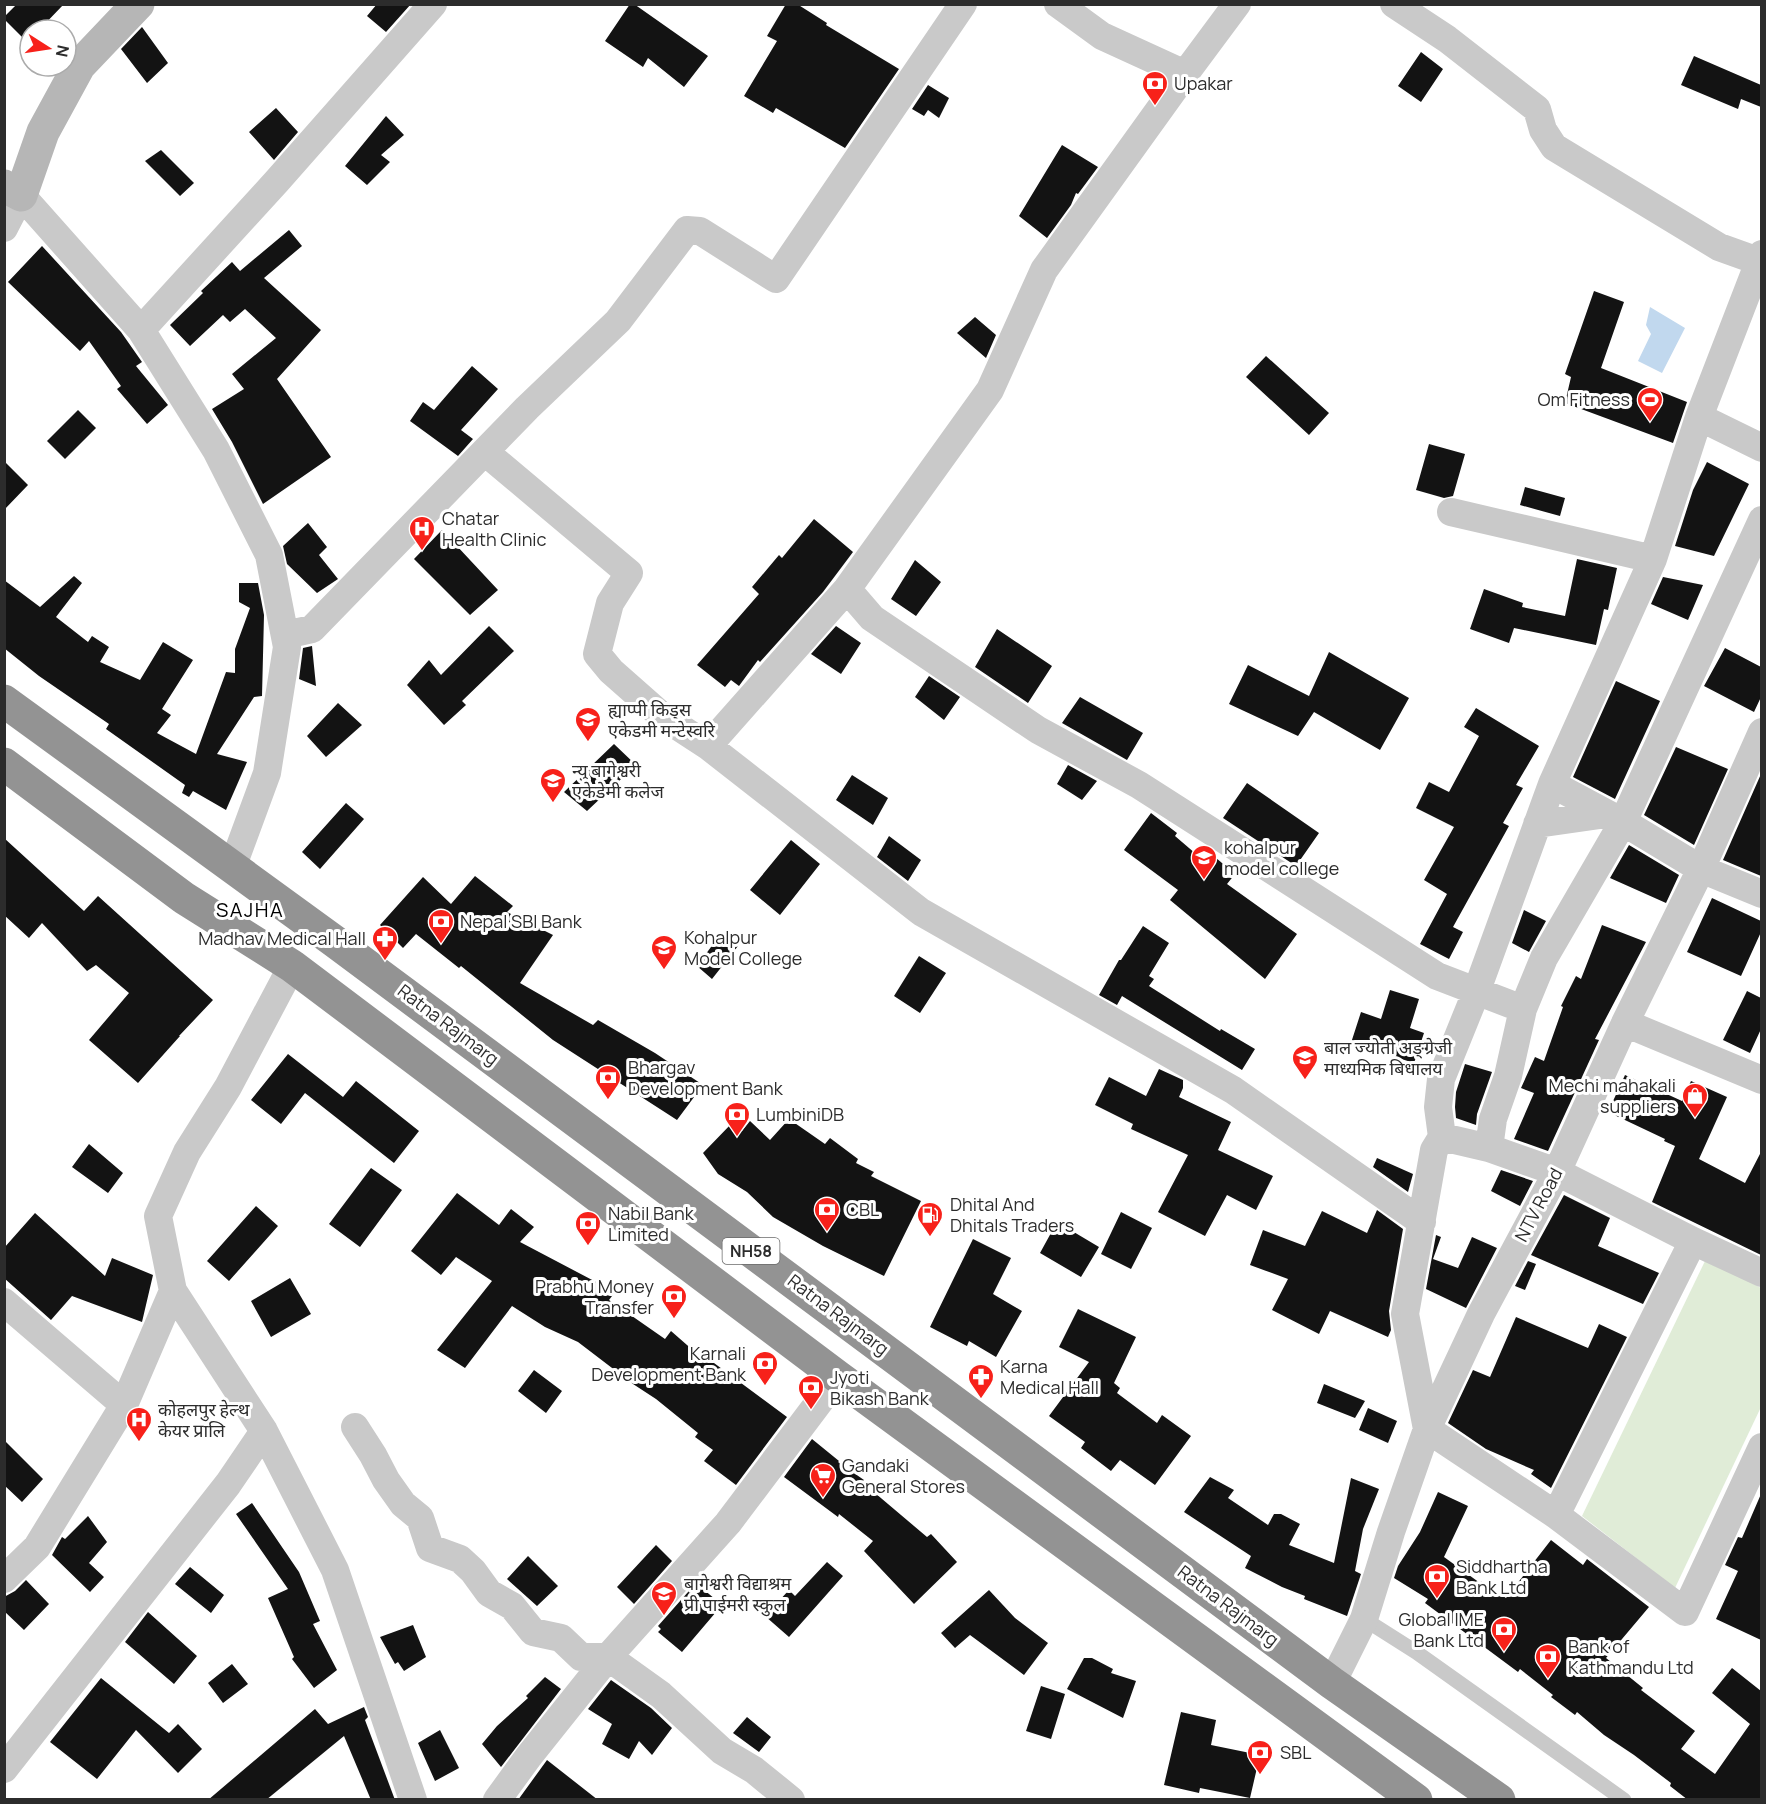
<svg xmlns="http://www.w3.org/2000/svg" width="1766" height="1804" font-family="Manrope,'Noto Sans Devanagari',sans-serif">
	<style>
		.green { fill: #e0ecd7 }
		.water { fill: #c1d8ee }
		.building { fill: #131313 }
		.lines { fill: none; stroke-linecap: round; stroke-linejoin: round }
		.lane { stroke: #c9c9c9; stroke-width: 15 }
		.street { stroke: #c9c9c9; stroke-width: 28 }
		.secondary { stroke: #b6b6b6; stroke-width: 33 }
		.highway { stroke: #939393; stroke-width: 33 }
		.labels { text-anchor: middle; stroke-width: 6; stroke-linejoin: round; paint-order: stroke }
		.shield { fill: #fff; stroke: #6b6b6b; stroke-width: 1.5 }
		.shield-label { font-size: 16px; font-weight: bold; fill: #2c2c2c }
		.poi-label { font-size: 18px; fill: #2c2c2c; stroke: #fff; text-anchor: start }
		.street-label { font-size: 18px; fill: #2c2c2c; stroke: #fff }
		.neighbourhood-label { font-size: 20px; letter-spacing: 1.5px; fill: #000; stroke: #fff }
	</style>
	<rect width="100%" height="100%" fill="#fff"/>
	<!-- green -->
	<path class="green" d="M1706 1259 1761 1288V1407L1675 1588 1582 1516Z"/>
	<!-- water -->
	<path class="water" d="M1650 307 1685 328 1662 373 1638 361 1651 334 1646 325Z"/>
	<!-- building -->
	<path class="building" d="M17 4H64L39 30H30V39L27 42 4 19V17Z
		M377 4H411L386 32 367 16Z
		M630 4H634L708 56 684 87 648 58 643 67 605 41Z
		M786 4H797L827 23 826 25 899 69 845 148 776 108 773 113 744 96 777 41 767 36Z
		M142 27 168 63 147 83 121 49Z
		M1421 52 1443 69 1421 102 1398 86Z
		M1694 56 1761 85V107L1741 99 1738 109 1681 85Z
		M928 85 949 98 939 118 928 110 924 116 912 109Z
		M276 108 298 132 274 160 249 132Z
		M386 116 404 135 381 155 390 162 367 185 345 166Z
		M1062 145 1098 167 1078 194 1076 193 1071 205 1047 238 1019 216Z
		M161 150 194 183 180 196 145 161Z
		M289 230 302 246 264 278 321 330 277 379 331 457 263 504 232 442 212 409 244 389 232 374 276 338 245 309 230 322 223 315 190 346 170 325 203 293 201 291 232 262 240 271Z
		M42 246 121 332 142 362 136 366 168 405 147 424 117 389 121 386 89 341 80 351 8 282Z
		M1594 291 1624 302 1601 368 1687 402 1673 443 1565 403 1571 377 1565 374Z
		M975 317 996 335 986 358 957 333Z
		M1266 356 1329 413 1309 435 1246 377Z
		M472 366 498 389 461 430 473 439 458 456 410 421 423 402 434 410Z
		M78 410 96 428 65 459 47 441Z
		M1429 444 1465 454 1453 496 1444 498 1416 490Z
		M4 461 28 485 4 510Z
		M1707 462 1749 484 1714 556 1675 546 1693 490Z
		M1525 487 1565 498 1560 516 1520 505Z
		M814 519 853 552 823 592 760 662 758 660 739 686 731 680 725 687 697 665 759 594 752 587 779 555 782 558Z
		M308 523 327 547 319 555 338 579 317 593 287 564 283 546Z
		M442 530 498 590 470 615 414 559Z
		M1577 559 1617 568 1608 610 1604 609 1596 645 1514 628 1509 643 1470 629 1484 589 1523 603 1522 607 1565 616Z
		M915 560 941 582 916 616 891 599Z
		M74 576 82 583 56 617 88 642 92 636 109 647 100 662 140 680 163 642 193 660 162 709 171 715 157 733 196 754 226 672 235 673V649L250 608 239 602V583H258L264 615 262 696 254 697 217 754 247 762 226 810 193 791 189 797 182 793 185 785 106 729 109 724 39 676 4 648V580L40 607Z
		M1663 577 1703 585 1688 620 1651 604Z
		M489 626 514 651 462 701 466 705 444 725 407 685 429 660 441 675Z
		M836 626 861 643 841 674 811 654Z
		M997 629 1052 666 1028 703 975 667Z
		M312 646 316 686 299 679 303 648Z
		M1725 648 1761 667V697L1754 712 1704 686Z
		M1329 652 1409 698 1380 750 1314 712 1298 736 1229 704 1248 665 1309 696Z
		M929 676 960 697 944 720 915 697Z
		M1616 681 1660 701 1615 799 1573 777Z
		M1080 697 1143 733 1127 760 1062 723Z
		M338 703 362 725 326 757 307 736Z
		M1476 708 1539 746 1516 785 1523 788 1503 823 1509 826 1453 927 1463 932 1449 959 1420 944 1447 894 1424 880 1454 827 1416 808 1429 782 1449 792 1479 736 1464 727Z
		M614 744 636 765 587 811 564 792Z
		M1676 747 1728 769 1694 845 1644 815Z
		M1068 765 1097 781 1082 800 1057 784Z
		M1761 774V876L1723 860Z
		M852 775 888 798 873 825 836 800Z
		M1247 783 1319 833 1296 866 1223 818Z
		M346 803 364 819 320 869 302 852Z
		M1151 813 1177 833 1175 836 1203 860 1209 852 1235 874 1227 884 1297 934 1265 979 1170 900 1178 890 1124 850Z
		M889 836 921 860 908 881 877 857Z
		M4 838 84 911 98 896 213 1000 179 1036H180L138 1083 89 1040 129 993 96 965 87 971 42 923 29 938 4 915Z
		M791 840 820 864 780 915 750 890Z
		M1629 845 1679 875 1666 903 1610 878Z
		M475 876 513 906 507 912 553 935 520 983 593 1025 598 1020 655 1053 703 1085 677 1120 553 1040 461 966 459 968 416 934 403 948 380 925 423 877 451 904Z
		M1712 898 1761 921V932L1741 976 1687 952Z
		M1524 910 1546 921 1529 952 1512 943Z
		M1602 925 1646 942 1595 1039 1599 1040 1548 1151 1514 1139 1534 1093 1521 1088 1535 1057 1544 1061 1563 1007 1561 1006 1576 976 1581 979Z
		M1143 926 1169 943 1149 976 1154 979 1149 986 1220 1031 1221 1029 1255 1049 1242 1070 1122 996 1117 1005 1099 995 1119 960H1121Z
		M722 932 738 946 712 979 697 966Z
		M919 956 946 973 920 1013 894 996Z
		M1390 990 1419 999 1410 1028 1424 1033 1414 1063 1351 1043 1361 1012 1381 1019Z
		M1747 991 1761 998V1029L1750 1053 1723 1040Z
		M288 1054 343 1097 356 1081 419 1131 394 1163 305 1093 281 1124 251 1100Z
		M1465 1064 1492 1072 1477 1114 1476 1125 1456 1118 1455 1107 1456 1092Z
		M1159 1069 1183 1080V1088L1179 1097 1231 1122 1218 1150 1273 1176 1256 1210 1227 1195 1205 1236 1158 1212 1188 1155 1131 1129 1133 1124 1095 1105 1109 1077 1146 1096Z
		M1625 1075 1682 1101 1691 1081 1727 1097 1699 1159 1745 1183 1761 1152V1255L1652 1202 1675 1146 1664 1141 1665 1139 1608 1112Z
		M789 1119 825 1144 830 1138 858 1159 856 1163 874 1172 871 1176 921 1201 884 1276 823 1246 773 1217 747 1192 718 1174 703 1153 733 1122 742 1131 750 1121 770 1140Z
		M89 1144 123 1173 108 1193 72 1167Z
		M1377 1158 1413 1174 1408 1192 1373 1167Z
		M371 1168 402 1190 360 1247 329 1224Z
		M1501 1170 1533 1181 1520 1206 1491 1191Z
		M457 1193 499 1225 511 1209 534 1227 520 1242 615 1292 609 1300 665 1339 671 1331 695 1352 714 1363 787 1417 736 1485 704 1461 713 1450 695 1437 698 1433 656 1399 633 1384 578 1342 545 1327 512 1306 465 1368 437 1350 492 1281 456 1257 441 1275 411 1251Z
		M1564 1195 1610 1218 1598 1246 1659 1273 1643 1304 1531 1255Z
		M256 1206 278 1226 229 1281 207 1261Z
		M1377 1210 1403 1229 1389 1311 1391 1330 1388 1337 1330 1311 1319 1334 1272 1310 1288 1279 1250 1265 1263 1230 1305 1246 1322 1211 1367 1233Z
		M1121 1212 1152 1228 1131 1269 1101 1254Z
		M35 1213 105 1276 112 1258 153 1275 142 1322 72 1296 51 1320 4 1278V1248Z
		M1057 1222 1099 1247 1081 1277 1040 1253Z
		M1436 1235 1441 1237 1433 1259 1458 1268 1472 1237 1497 1248 1466 1308 1426 1289Z
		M973 1239 1011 1258 993 1294 1022 1311 996 1357 969 1341 967 1346 930 1327Z
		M1528 1261 1536 1264 1525 1290 1515 1286Z
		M290 1278 311 1314 271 1337 251 1301Z
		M1078 1309 1136 1337 1114 1383 1120 1388 1117 1393 1157 1423 1162 1415 1191 1436 1155 1485 1120 1460 1111 1471 1081 1448 1085 1442 1049 1416 1089 1362 1059 1347Z
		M1516 1317 1588 1348 1599 1324 1627 1337 1551 1488 1531 1474 1534 1470 1486 1449 1448 1423 1473 1370 1490 1377Z
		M534 1370 562 1391 546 1413 518 1391Z
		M1324 1384 1365 1401 1355 1418 1317 1403Z
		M1368 1408 1397 1421 1388 1443 1359 1430Z
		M812 1439 839 1461 838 1462 864 1480 862 1482 927 1537 931 1534 957 1562 914 1604 864 1551 873 1541 839 1514 838 1517 784 1477Z
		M4 1440 43 1479 22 1502 4 1485Z
		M1210 1477 1234 1490 1228 1498 1268 1525 1274 1514H1281L1300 1524 1289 1545 1334 1563 1351 1478 1379 1489 1363 1529 1355 1571 1361 1574 1347 1616 1304 1599 1305 1596 1282 1587 1245 1568 1251 1556 1184 1512Z
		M1438 1492 1468 1506 1444 1557 1480 1583 1481 1581 1506 1598 1551 1540 1583 1565 1587 1559 1649 1607 1606 1658 1643 1688 1641 1690 1695 1731 1681 1749 1715 1774 1750 1724 1712 1693 1732 1668 1761 1691V1800H1688L1670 1786 1671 1783 1634 1755 1604 1735 1577 1712 1575 1715 1551 1697 1553 1695 1520 1669 1518 1672 1425 1603 1428 1599 1394 1578 1398 1566 1420 1532Z
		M1761 1494V1640L1716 1619 1738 1571 1725 1565 1738 1537 1742 1538Z
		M252 1503 299 1572 320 1621 313 1624 337 1670 314 1688 292 1659 294 1657 268 1598 288 1589 236 1514Z
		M88 1516 107 1542 89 1563 104 1577 90 1592 52 1555 62 1537 65 1539Z
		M656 1545 672 1561 634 1604 617 1587Z
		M528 1556 558 1586 537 1606 507 1579Z
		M827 1562 843 1576 789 1637 765 1616 789 1590 795 1596Z
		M190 1567 224 1595 211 1613 175 1584Z
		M26 1580 49 1604 24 1630 4 1611V1597L15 1591Z
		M696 1583 722 1605 682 1652 658 1632 661 1629 658 1626Z
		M989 1590 1015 1618 1048 1643 1024 1675 970 1635 955 1648 941 1633Z
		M148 1612 197 1656 174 1684 125 1642Z
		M413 1625 426 1657 404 1671 398 1662 395 1664 380 1637Z
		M1084 1658H1092L1113 1669 1111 1673 1136 1681 1123 1718 1067 1689Z
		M232 1664 248 1684 223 1703 208 1683Z
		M545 1677 561 1689 501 1767 482 1744 497 1726 528 1698 526 1696Z
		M101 1678 169 1733 178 1724 202 1749 178 1773 136 1730 97 1779 50 1742Z
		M611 1680 651 1708 672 1728 652 1755 639 1741 629 1759 602 1744 612 1724 588 1709Z
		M1041 1686 1065 1694 1051 1739 1026 1731Z
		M364 1707 368 1717 365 1720 395 1800H371L344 1736 266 1800H208L315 1709 328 1724Z
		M1181 1712 1216 1720 1211 1745 1260 1755 1250 1798 1200 1788 1199 1793 1164 1785Z
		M747 1717 771 1737 759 1752 733 1733Z
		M440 1730 459 1768 435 1781 418 1743Z
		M547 1760 598 1800H518Z"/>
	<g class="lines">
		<!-- lane -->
		<path class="lane" d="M1364 1619 1416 1652 1624 1800"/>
		<!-- street -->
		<path class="street" d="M1394 4 1447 39 1537 109 1543 130 1554 147 1719 247 1758 261
			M1185 74 1237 4
			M4 228 21 195 141 330 216 450 269 555 287 647 267 773 232 868
			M141 330 277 181 433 4
			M1699 417 1762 448
			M485 452 629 573 610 603 597 654 611 671 662 716 708 746 921 912 1233 1090 1422 1222
			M1451 512 1653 559
			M1762 520 1623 822 1544 958 1523 1009 1508 1076 1493 1119 1489 1148 1442 1137 1434 1150 1405 1314 1427 1429 1556 1515 1685 1612 1762 1447
			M847 589 872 618 1038 730 1139 785 1437 976 1523 1009
			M285 635 312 629 527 408 618 321 687 230 700 231 776 279 963 4
			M708 746 847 589 990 390 1044 270 1185 74 1102 36 1058 4
			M1552 784 1623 822 1701 869 1762 894
			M1537 824 1607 814
			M292 966 228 1087 187 1152 158 1216 173 1291 264 1431 335 1570 413 1800
			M1625 1023 1762 1080
			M1442 1137 1438 1107 1441 1079 1477 990 1552 784 1653 559 1699 417 1762 254
			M1489 1148 1557 1172 1693 1241 1762 1273
			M4 1302 124 1405
			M355 1427 373 1455 386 1480 403 1504 420 1518 430 1548 460 1559 473 1571 489 1593 512 1606 533 1632 561 1638 581 1657H608L661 1695 722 1751 754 1770 791 1800
			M1556 1515 1693 1241
			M4 1579 37 1547 124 1405 173 1291
			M1332 1683 1364 1619 1391 1532 1427 1429 1481 1314 1557 1172 1625 1023 1701 869 1762 732
			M4 1769 228 1484 264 1431
			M497 1800 529 1756 608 1657 728 1523 838 1377"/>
		<!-- secondary -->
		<path class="secondary" d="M4 186 21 195 43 132 79 66 138 4"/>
		<!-- highway -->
		<path class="highway" d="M4 701 334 941 1332 1683 1499 1800
			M4 764 184 898 292 966 838 1377 1416 1800"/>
	</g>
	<!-- icons -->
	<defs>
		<symbol id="bank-pin" viewBox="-11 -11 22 30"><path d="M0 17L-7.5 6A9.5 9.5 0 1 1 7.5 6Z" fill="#f7211a" stroke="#fff"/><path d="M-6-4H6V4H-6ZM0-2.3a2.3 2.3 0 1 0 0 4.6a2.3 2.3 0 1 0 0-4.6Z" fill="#fff"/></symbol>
		<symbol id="stadium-pin" viewBox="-11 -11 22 30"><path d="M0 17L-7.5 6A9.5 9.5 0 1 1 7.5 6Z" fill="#f7211a" stroke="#fff"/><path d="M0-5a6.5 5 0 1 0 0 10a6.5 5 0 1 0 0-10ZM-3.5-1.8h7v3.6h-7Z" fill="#fff"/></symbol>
		<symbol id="hospital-pin" viewBox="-11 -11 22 30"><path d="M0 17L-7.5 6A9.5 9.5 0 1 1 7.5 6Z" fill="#f7211a" stroke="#fff"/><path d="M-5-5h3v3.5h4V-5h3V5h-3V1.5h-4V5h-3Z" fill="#fff"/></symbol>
		<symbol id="school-pin" viewBox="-11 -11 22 30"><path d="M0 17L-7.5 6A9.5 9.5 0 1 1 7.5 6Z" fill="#f7211a" stroke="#fff"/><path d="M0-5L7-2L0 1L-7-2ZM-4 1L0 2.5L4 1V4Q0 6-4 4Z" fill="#fff"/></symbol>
		<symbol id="pharmacy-pin" viewBox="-11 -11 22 30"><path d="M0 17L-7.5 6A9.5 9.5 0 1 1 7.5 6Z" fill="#f7211a" stroke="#fff"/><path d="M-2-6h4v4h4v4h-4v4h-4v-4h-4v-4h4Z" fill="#fff"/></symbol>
		<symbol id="university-pin" viewBox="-11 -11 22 30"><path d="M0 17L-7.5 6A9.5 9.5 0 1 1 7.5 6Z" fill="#f7211a" stroke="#fff"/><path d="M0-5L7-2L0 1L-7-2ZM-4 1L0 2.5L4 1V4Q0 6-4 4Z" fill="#fff"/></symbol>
		<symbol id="shop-pin" viewBox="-11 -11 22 30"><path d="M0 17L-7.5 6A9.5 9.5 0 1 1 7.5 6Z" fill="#f7211a" stroke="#fff"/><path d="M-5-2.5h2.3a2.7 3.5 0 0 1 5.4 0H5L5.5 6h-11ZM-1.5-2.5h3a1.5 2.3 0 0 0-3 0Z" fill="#fff"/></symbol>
		<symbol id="fuel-pin" viewBox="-11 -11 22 30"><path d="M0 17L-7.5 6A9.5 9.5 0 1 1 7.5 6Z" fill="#f7211a" stroke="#fff"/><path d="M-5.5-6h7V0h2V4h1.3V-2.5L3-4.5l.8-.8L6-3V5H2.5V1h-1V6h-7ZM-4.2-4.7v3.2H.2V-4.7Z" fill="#fff"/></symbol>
		<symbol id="supermarket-pin" viewBox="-11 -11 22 30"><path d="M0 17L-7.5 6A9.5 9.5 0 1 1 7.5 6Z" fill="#f7211a" stroke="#fff"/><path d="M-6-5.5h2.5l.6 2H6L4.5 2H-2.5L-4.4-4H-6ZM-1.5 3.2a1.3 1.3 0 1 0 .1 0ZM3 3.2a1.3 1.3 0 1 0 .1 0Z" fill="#fff"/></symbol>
	</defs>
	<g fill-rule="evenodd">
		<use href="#bank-pin" x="1140" y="69" width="30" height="40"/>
		<use href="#stadium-pin" x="1635" y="385" width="30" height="40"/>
		<use href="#hospital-pin" x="407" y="514" width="30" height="40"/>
		<use href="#school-pin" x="573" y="705" width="30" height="40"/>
		<use href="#school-pin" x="538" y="766" width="30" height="40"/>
		<use href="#school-pin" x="1189" y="843" width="30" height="40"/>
		<use href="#bank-pin" x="426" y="907" width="30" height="40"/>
		<use href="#pharmacy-pin" x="370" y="924" width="30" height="40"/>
		<use href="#university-pin" x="649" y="933" width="30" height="40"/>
		<use href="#school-pin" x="1290" y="1043" width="30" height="40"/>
		<use href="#bank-pin" x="593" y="1063" width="30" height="40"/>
		<use href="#shop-pin" x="1680" y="1081" width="30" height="40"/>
		<use href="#bank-pin" x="722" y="1100" width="30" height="40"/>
		<use href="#bank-pin" x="812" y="1195" width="30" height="40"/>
		<use href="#fuel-pin" x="915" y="1200" width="30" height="40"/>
		<use href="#bank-pin" x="573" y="1209" width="30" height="40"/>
		<use href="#bank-pin" x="659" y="1282" width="30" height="40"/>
		<use href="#bank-pin" x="750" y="1349" width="30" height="40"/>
		<use href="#pharmacy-pin" x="966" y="1362" width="30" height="40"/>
		<use href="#bank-pin" x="796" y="1373" width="30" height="40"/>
		<use href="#hospital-pin" x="124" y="1405" width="30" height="40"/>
		<use href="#supermarket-pin" x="808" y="1461" width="30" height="40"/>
		<use href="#bank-pin" x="1422" y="1562" width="30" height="40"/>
		<use href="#school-pin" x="649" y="1579" width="30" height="40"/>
		<use href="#bank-pin" x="1489" y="1615" width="30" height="40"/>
		<use href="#bank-pin" x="1533" y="1642" width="30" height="40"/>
		<use href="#bank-pin" x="1245" y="1738" width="30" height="40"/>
	</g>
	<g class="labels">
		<!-- shield labels -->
		<rect class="shield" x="722.5" y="1238" width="57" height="26" rx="4.5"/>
		<g class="shield-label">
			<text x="751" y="1257">NH58</text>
		</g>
		<!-- poi labels -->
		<g class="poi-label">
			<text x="1174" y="90">Upakar</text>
			<text x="1630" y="406" text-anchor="end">Om Fitness</text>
			<text x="442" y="525">Chatar<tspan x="442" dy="21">Health Clinic</tspan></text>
			<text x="608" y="716">ह्याप्पी किड्स<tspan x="608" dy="21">एकेडमी मन्टेस्वरि</tspan></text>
			<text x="572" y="777">न्यु बागेश्वरी<tspan x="572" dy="21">एकेडेमी कलेज</tspan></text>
			<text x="1224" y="854">kohalpur<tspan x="1224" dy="21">model college</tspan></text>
			<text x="460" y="928">Nepal SBI Bank</text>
			<text x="684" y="944">Kohalpur<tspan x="684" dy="21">Model College</tspan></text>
			<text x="366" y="945" text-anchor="end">Madhav Medical Hall</text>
			<text x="1324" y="1054">बाल ज्योती अङ्ग्रेजी<tspan x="1324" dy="21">माध्यमिक बिधालय</tspan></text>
			<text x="628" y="1074">Bhargav<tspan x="628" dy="21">Development Bank</tspan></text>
			<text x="1676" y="1092" text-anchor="end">Mechi mahakali<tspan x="1676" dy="21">suppliers</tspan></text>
			<text x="756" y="1121">LumbiniDB</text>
			<text x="950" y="1211">Dhital And<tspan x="950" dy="21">Dhitals Traders</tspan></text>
			<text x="846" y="1216">CBL</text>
			<text x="608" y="1220">Nabil Bank<tspan x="608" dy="21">Limited</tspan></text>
			<text x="654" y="1293" text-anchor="end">Prabhu Money<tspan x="654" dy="21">Transfer</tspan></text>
			<text x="746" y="1360" text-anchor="end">Karnali<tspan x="746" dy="21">Development Bank</tspan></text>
			<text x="1000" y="1373">Karna<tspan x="1000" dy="21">Medical Hall</tspan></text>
			<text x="830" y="1384">Jyoti<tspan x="830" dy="21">Bikash Bank</tspan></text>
			<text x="158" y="1416">कोहलपुर हेल्थ<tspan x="158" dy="21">केयर प्रालि</tspan></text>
			<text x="842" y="1472">Gandaki<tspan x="842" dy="21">General Stores</tspan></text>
			<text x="1456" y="1573">Siddhartha<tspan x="1456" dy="21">Bank Ltd</tspan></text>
			<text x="684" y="1590">बागेश्वरी विद्याश्रम<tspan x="684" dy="21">प्री पाईमरी स्कुल</tspan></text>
			<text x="1484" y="1626" text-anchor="end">Global IME<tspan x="1484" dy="21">Bank Ltd</tspan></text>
			<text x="1568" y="1653">Bank of<tspan x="1568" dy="21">Kathmandu Ltd</tspan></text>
			<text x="1280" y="1759">SBL</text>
		</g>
		<!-- street labels -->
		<g class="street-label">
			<text transform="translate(448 1025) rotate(37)" y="6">Ratna Rajmarg</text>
			<text transform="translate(1539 1205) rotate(-62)" y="6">NTV Road</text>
			<text transform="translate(838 1315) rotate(37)" y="6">Ratna Rajmarg</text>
			<text transform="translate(1228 1606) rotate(37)" y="6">Ratna Rajmarg</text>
		</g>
		<!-- neighbourhood labels -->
		<g class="neighbourhood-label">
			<text x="250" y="917">SAJHA</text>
		</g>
	</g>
	<!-- border -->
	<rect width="1766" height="1804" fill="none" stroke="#2c2c2c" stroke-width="12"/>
	<!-- north arrow -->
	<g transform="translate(48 48) rotate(102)"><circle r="28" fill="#ffffff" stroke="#ababab" stroke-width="1.5"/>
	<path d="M0-4.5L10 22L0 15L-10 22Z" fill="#f7211a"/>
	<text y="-9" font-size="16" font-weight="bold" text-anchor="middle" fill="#2c2c2c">N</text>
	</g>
</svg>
